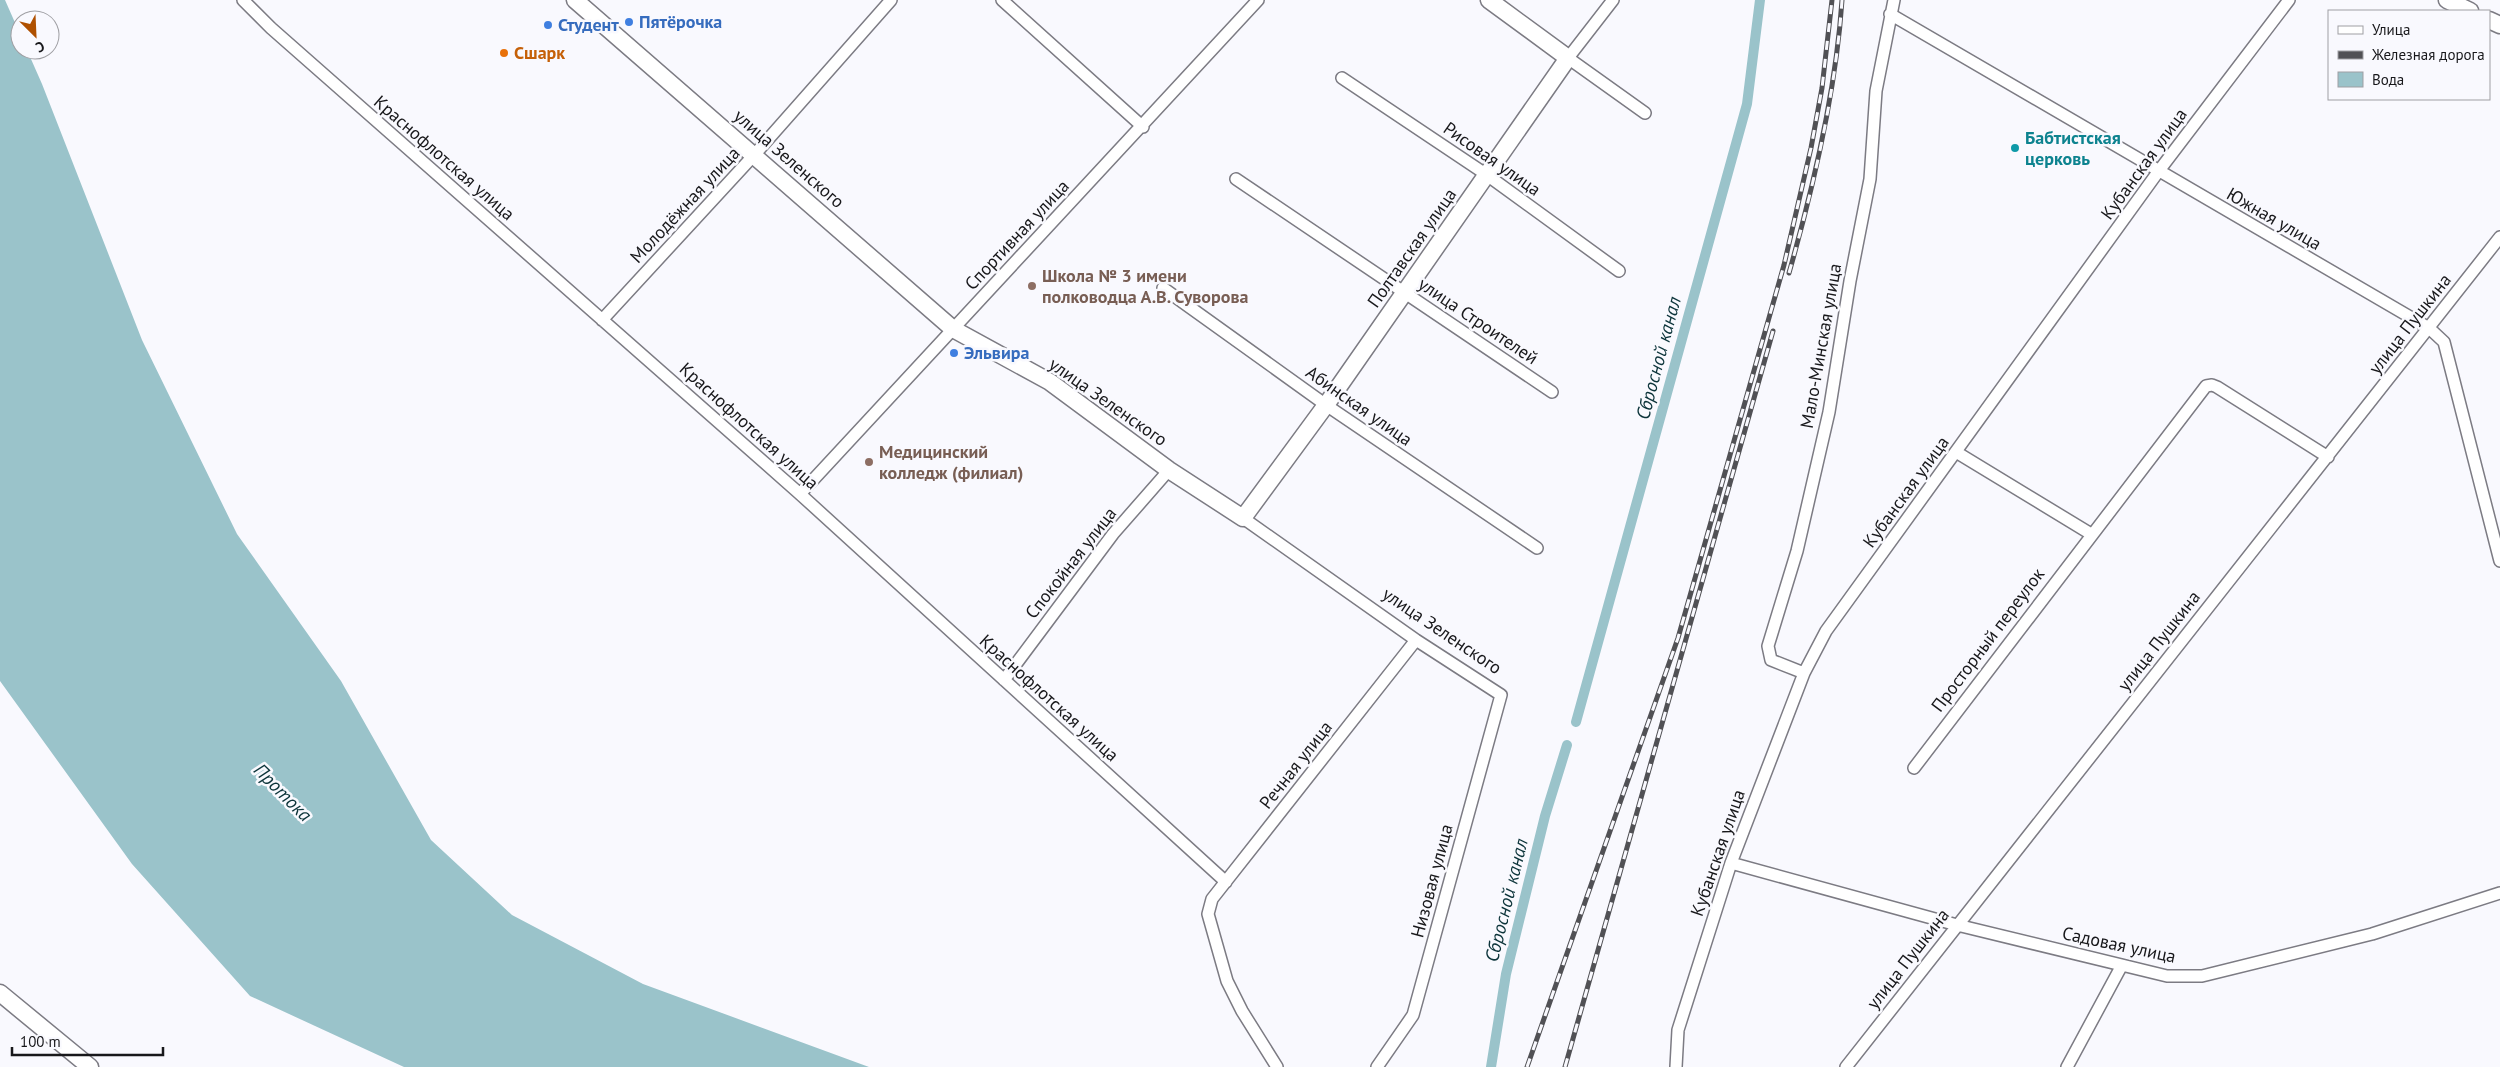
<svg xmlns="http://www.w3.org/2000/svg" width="2500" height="1067" font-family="'PT Sans',sans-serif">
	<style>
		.water { fill: #9ac3ca }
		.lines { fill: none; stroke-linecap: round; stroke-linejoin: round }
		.canal { stroke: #9ac3ca; stroke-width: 10 }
		.street-casing { stroke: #7c7b83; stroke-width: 14 }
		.secondary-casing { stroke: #7c7b83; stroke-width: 19 }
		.street { stroke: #fff; stroke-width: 11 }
		.secondary { stroke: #fff; stroke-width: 16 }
		.rail-casing { stroke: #515155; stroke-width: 5 }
		.rail { stroke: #f9f9fe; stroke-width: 3; stroke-dasharray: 9; stroke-linecap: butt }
		.shop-dot { fill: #3f7fe0; stroke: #f9f9fe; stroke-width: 2 }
		.food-dot { fill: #e8710a; stroke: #f9f9fe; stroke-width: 2 }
		.culture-dot { fill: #0f9aa8; stroke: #f9f9fe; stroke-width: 2 }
		.education-dot { fill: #8d6e63; stroke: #f9f9fe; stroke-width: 2 }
		.labels { text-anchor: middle; stroke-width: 5; stroke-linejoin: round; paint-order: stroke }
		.shop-label { font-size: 18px; font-weight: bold; fill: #366cbe; stroke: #f9f9fe; text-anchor: start }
		.food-label { font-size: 18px; font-weight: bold; fill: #c56008; stroke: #f9f9fe; text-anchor: start }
		.culture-label { font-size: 18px; font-weight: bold; fill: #0d838f; stroke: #f9f9fe; text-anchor: start }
		.street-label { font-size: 18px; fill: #18181b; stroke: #f9f9fe }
		.education-label { font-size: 18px; font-weight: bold; fill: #785e54; stroke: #f9f9fe; text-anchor: start }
		.water-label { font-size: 19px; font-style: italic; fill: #0c343a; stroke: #f9f9fe }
	</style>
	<rect width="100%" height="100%" fill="#f9f9fe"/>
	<!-- water -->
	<path class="water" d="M0 0H5L20 34V50H27L42 84 142 340 237 534 341 681 431 840 512 915 643 984 869 1067H404L250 996 132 864 0 681Z"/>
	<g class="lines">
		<!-- canal -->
		<path class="canal" d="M1576 722 1747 104 1760 0
			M1491 1067 1506 974 1545 816 1567 745"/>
		<defs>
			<path id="street" d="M243 0 271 28 800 494 1226 882
				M1002 0 1143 127
				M1613 0 1568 58 1645 113
				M1890 14 2429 328 2444 342 2500 561
				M1342 78 1487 175 1619 271
				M1236 179 1552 392
				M1163 288 1326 405 1537 548
				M602 320 755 154 891 0
				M1956 452 2091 534
				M800 494 1258 0
				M1243 518 1416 640 1501 695 1413 1015 1377 1067
				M1804 673 1771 660 1768 646 1797 551 1829 412 1850 281 1870 179 1876 91 1894 0
				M1004 680 1113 534 1169 470
				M1914 768 2206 386 2212 385 2217 387 2328 457
				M1731 863 1957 925 2167 976H2202L2372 934 2500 893
				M1277 1067 1242 1011 1227 981 1208 914 1212 899 1416 640
				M1676 1067 1678 1030 1731 863 1804 673 1826 631 2158 172 2289 0
				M1846 1067 2500 237
				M2067 1067 2122 965"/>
			<path id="secondary" d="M575 0 953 329 1050 382 1169 470 1243 518 1326 405 1568 58 1489 0
				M2447 0 2470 11
				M2489 20 2500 25
				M0 993 90 1067"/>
		</defs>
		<!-- street casing -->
		<use href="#street" class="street-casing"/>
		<!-- secondary casing -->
		<use href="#secondary" class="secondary-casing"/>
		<!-- street -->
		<use href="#street" class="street"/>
		<!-- secondary -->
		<use href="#secondary" class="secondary"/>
		<defs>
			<path id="rail" d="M1789 273C1814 185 1836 91 1842 0
				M1527 1067 1678 638 1784 265 1811 148 1822 88 1832 0
				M1565 1067 1773 331"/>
		</defs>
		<!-- rail casing -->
		<use href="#rail" class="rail-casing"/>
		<!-- rail -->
		<use href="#rail" class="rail"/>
	</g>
	<!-- markers -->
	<g class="shop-dot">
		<circle cx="629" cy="22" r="5"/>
		<circle cx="548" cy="25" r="5"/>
		<circle cx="954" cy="353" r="5"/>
	</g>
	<circle class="food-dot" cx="504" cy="53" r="5"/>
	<circle class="culture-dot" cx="2015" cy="148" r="5"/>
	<g class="education-dot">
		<circle cx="1032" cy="286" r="5"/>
		<circle cx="869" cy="462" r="5"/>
	</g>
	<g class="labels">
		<!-- shop labels -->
		<g class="shop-label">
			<text x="639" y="28">Пятёрочка</text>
			<text x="558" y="31">Студент</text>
			<text x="964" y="359">Эльвира</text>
		</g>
		<!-- food labels -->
		<g class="food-label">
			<text x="514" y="59">Сшарк</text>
		</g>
		<!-- culture labels -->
		<g class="culture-label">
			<text x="2025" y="144">Бабтистская<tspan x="2025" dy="21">церковь</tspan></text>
		</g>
		<!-- street labels -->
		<g class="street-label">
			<text transform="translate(444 158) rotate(41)" y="6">Краснофлотская улица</text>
			<text transform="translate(789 159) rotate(41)" y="6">улица Зеленского</text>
			<text transform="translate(1492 159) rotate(35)" y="6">Рисовая улица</text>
			<text transform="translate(2144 164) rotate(-54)" y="6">Кубанская улица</text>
			<text transform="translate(685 205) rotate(-47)" y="6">Молодёжная улица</text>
			<text transform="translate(2274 219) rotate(30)" y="6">Южная улица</text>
			<text transform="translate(1017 235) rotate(-47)" y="6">Спортивная улица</text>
			<text transform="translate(1412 248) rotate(-55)" y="6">Полтавская улица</text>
			<text transform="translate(1478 321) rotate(34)" y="6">улица Строителей</text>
			<text transform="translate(2410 324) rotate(-52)" y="6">улица Пушкина</text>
			<text transform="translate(1821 346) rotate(-80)" y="6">Мало-Минская улица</text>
			<text transform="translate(1108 402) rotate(35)" y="6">улица Зеленского</text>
			<text transform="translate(1359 406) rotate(35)" y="6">Абинская улица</text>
			<text transform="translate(749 426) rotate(42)" y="6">Краснофлотская улица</text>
			<text transform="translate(1906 492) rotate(-54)" y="6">Кубанская улица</text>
			<text transform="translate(1071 563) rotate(-52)" y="6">Спокойная улица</text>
			<text transform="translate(1442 631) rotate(34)" y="6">улица Зеленского</text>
			<text transform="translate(1988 640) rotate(-53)" y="6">Просторный переулок</text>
			<text transform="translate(2159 641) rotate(-52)" y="6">улица Пушкина</text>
			<text transform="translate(1049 698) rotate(42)" y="6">Краснофлотская улица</text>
			<text transform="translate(1296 765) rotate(-52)" y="6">Речная улица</text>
			<text transform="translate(1718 853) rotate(-71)" y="6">Кубанская улица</text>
			<text transform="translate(1432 881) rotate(-75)" y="6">Низовая улица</text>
			<text transform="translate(2119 945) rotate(12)" y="6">Садовая улица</text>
			<text transform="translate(1908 959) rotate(-52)" y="6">улица Пушкина</text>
		</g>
		<!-- education labels -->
		<g class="education-label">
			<text x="1042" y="282">Школа № 3 имени<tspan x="1042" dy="21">полководца А.В. Суворова</tspan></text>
			<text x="879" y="458">Медицинский<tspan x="879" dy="21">колледж (филиал)</tspan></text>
		</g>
		<!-- water labels -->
		<g class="water-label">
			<text transform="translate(1658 358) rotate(-75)" y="7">Сбросной канал</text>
			<text transform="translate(283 792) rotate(45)" y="7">Протока</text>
			<text transform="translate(1506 900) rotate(-76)" y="7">Сбросной канал</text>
		</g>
	</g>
	<!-- legend -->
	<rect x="2328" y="10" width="162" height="90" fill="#f9f9fe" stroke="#9f9fa3"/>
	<rect x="2338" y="26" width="25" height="8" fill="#ffffff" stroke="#9f9fa3"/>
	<text x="2372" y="35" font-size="15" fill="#18181b">Улица</text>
	<rect x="2338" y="51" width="25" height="8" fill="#515155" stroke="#9f9fa3"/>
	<text x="2372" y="60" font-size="15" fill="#18181b">Железная дорога</text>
	<rect x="2338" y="72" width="25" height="15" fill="#9ac3ca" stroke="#9f9fa3"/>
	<text x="2372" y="85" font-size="15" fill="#18181b">Вода</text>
	<!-- north arrow -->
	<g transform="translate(35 35) rotate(156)"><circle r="24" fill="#f9f9fe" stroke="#9f9fa3"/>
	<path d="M0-4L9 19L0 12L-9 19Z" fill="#af5000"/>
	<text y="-8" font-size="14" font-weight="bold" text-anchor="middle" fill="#18181b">С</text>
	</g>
	<!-- scale -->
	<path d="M12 1047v8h151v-8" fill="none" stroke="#18181b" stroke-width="2.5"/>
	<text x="20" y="1047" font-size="15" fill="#18181b" stroke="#f9f9fe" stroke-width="4" paint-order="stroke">100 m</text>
</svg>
